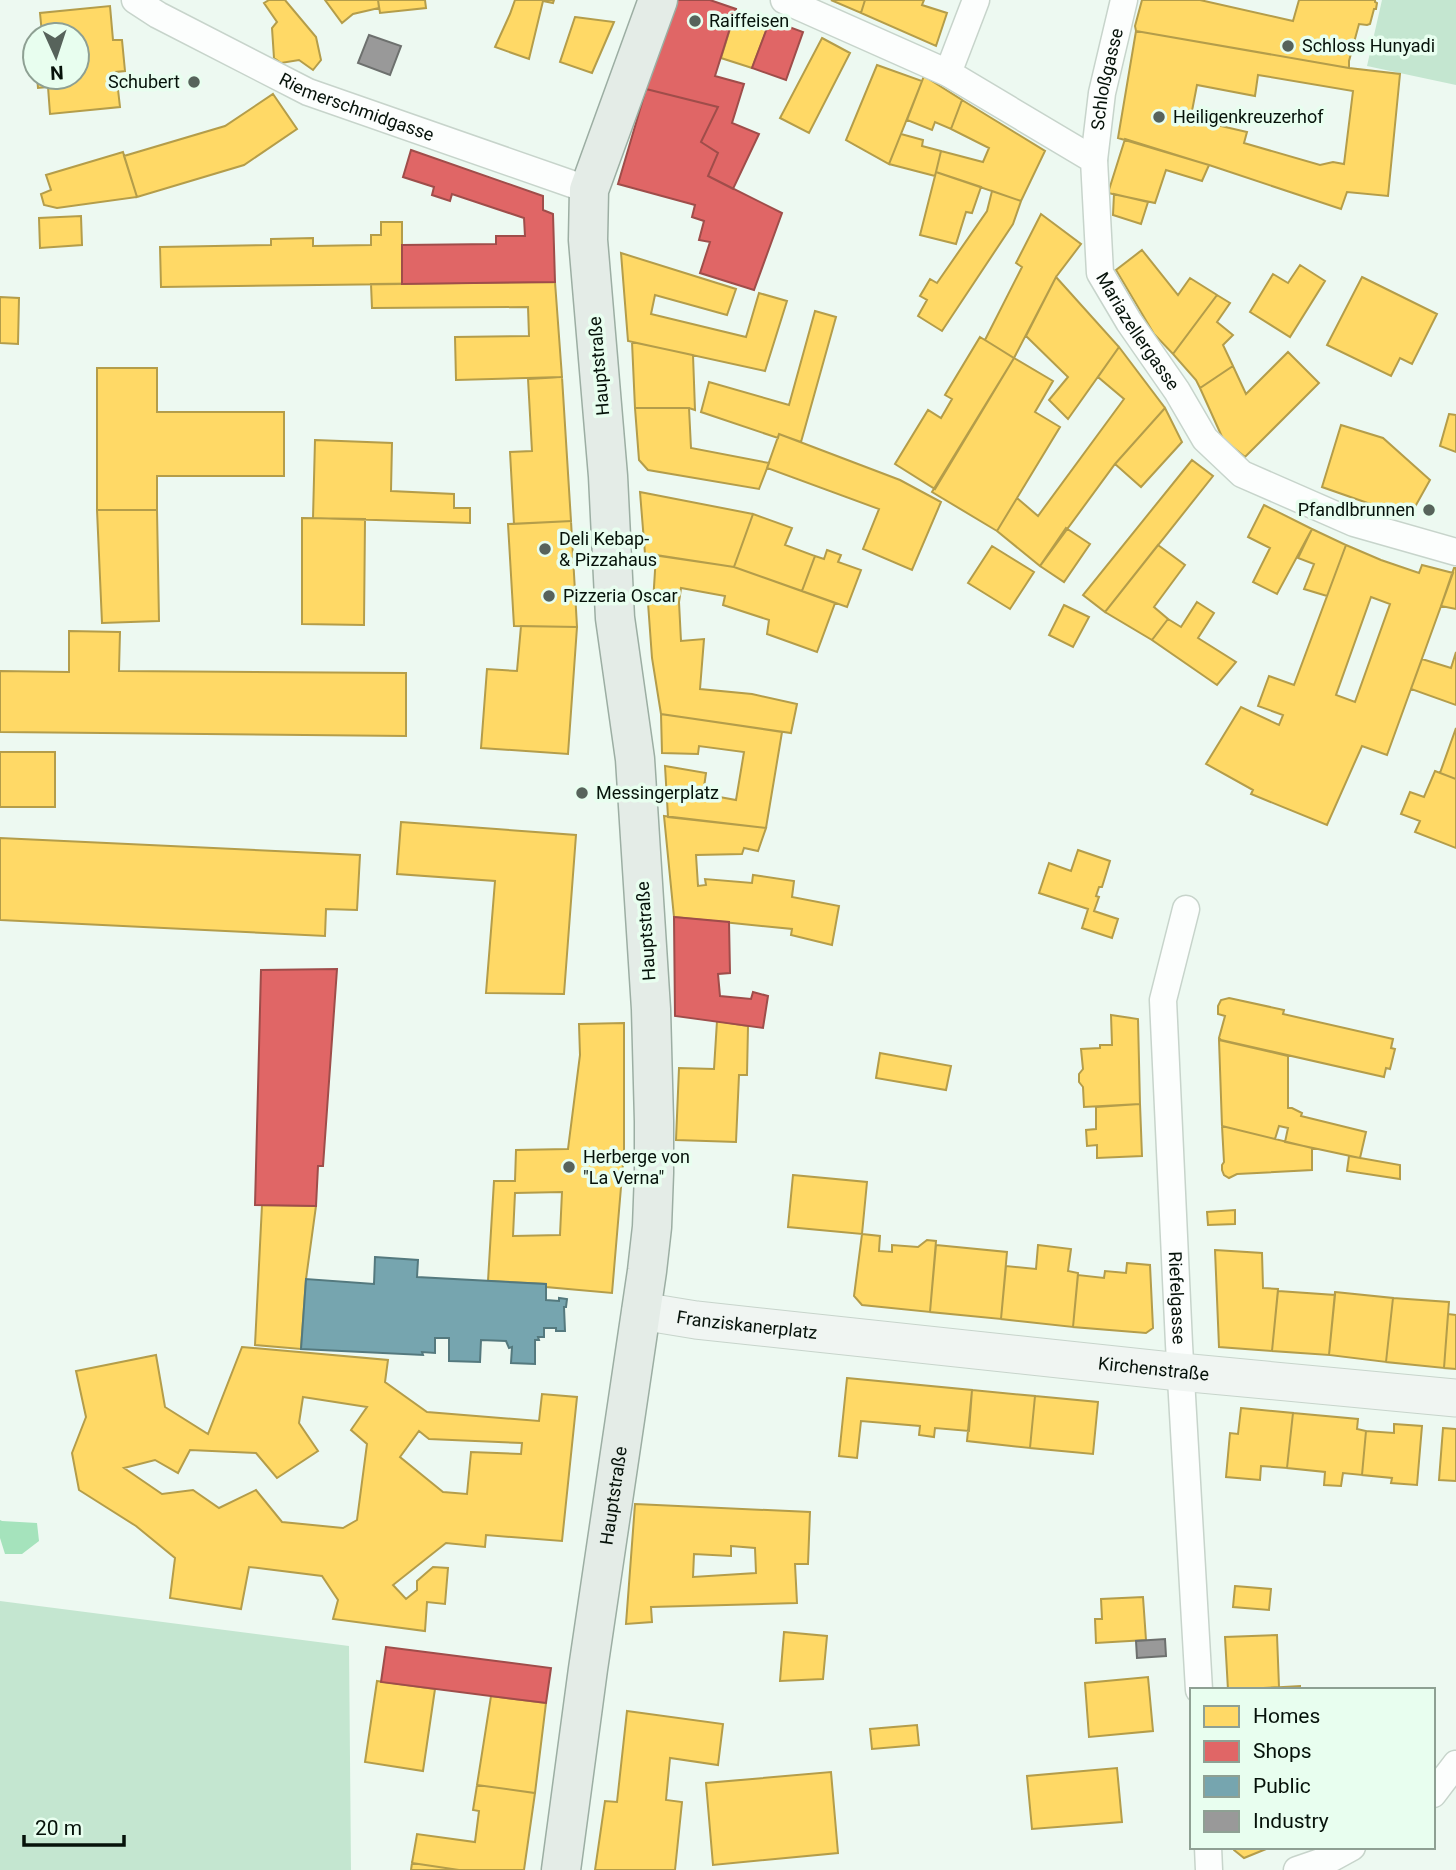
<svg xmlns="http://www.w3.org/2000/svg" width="1456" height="1870" font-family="Roboto,sans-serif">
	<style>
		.green { fill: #c4e6d0 }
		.water { fill: #a5e3bc }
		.homes { fill: #ffd966; stroke: #b49d4a; stroke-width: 2; fill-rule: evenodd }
		.shops { fill: #e06666; stroke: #9f4d4a; stroke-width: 2 }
		.public { fill: #76a5af; stroke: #54797e; stroke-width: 2 }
		.industry { fill: #999; stroke: #6d706e; stroke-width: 2 }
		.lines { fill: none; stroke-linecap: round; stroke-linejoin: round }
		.street-casing { stroke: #c7d4cb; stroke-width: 29 }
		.secondary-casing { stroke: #c7d4cb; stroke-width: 39 }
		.primary-casing { stroke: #9caea3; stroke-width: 41 }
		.street { stroke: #fcfefd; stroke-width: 26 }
		.secondary { stroke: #f0f5f2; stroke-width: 37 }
		.primary { stroke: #e4ece7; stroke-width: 38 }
		.poi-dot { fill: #57635b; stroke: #e8feef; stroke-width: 2.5 }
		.labels { text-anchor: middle; stroke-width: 7; stroke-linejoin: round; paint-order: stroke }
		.poi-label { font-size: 18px; fill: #06120a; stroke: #e8feef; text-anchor: start }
		.street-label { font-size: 18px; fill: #06120a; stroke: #e8feef }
	</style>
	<rect width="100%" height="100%" fill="#edf9f1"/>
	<!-- green -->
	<path class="green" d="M1382 0H1456V85L1367 66Z
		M0 1601 349 1646 351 1870H0Z"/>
	<!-- water -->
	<path class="water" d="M0 1520 2 1521 37 1523 39 1541 22 1554H5L0 1538Z"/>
	<!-- homes -->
	<path class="homes" d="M269 0H285L316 37 321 60 313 70 299 60 281 63 274 58 272 28 277 22 264 3Z
		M325 0H378L379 8 353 14 342 23Z
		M378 0H425L426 8 380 13Z
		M515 0H554L553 3 543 1 529 59 495 47 510 14Z
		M831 0H865L861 13Z
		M865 0H924L922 5 947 13 936 46 861 13Z
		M1142 0H1200L1293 21 1299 0H1375V2L1377 3 1376 9H1374L1370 24 1367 25 1359 24 1349 61V68L1136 31 1135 26Z
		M110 6 113 40H122L125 71 116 72 120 107 50 114 48 87 38 88 37 77H77V35H35L42 34 40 13Z
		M734 16 768 26 752 68 721 58Z
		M575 17 614 22 592 73 560 62Z
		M1136 31 1349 68 1400 74 1388 196 1347 192 1341 209 1209 165 1118 138ZM1258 75 1353 91 1344 164 1333 162 1320 165 1244 143 1247 132 1195 120 1197 113 1192 111 1197 85 1255 96Z
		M822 38 850 53 809 133 780 118Z
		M877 65 922 81 889 164 846 140Z
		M924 76 962 100 951 129 935 122 932 130 907 120Z
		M273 94 297 129 244 165 137 197 124 156 225 126Z
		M962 100 1045 151 1021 201 936 172 941 151 983 162 989 148 951 129Z
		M901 134 923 140 922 146 941 151 935 176 889 164Z
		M1125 139 1209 165 1202 181 1166 170 1155 203 1108 193Z
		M123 152 137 197 57 208 44 205 41 194 51 190 46 175Z
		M936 172 981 187 972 213 966 212 956 244 920 235Z
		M992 191 1021 201 1013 224 942 331 918 316 927 300 920 296 930 279 937 283 987 211Z
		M1114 194 1148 202 1141 224 1113 215Z
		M1041 214 1081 244 1056 277 1014 358 985 340 1022 267 1016 263Z
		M81 216 82 245 40 248 39 218Z
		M381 222H402V284L161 287 160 247 271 245V239L313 238V246L371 245V235H381Z
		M1142 250 1178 295 1190 278 1217 295 1173 354 1154 334 1116 270Z
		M621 253 736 289 727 315 655 295 651 314 746 337 759 293 787 301 765 371 628 341Z
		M1300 265 1325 281 1290 337 1250 312 1273 274 1288 283Z
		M1056 277 1119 347 1068 419 1049 400 1068 377 1026 336Z
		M1362 277 1437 314 1412 364 1400 358 1391 376 1327 345Z
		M555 282 562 377 456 380 455 337 529 336 528 307 372 308 371 284Z
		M1217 295 1230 303 1217 322 1233 335 1223 345 1233 366 1200 388 1196 380 1173 354Z
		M0 297 19 298 18 344 0 343Z
		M815 311 836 317 801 442 779 434 778 438 701 412 709 382 789 405Z
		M980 337 1014 358 935 489 895 464 928 410 941 418 952 399 945 395Z
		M632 342 693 355 695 410 689 408H635Z
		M1119 347 1165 408 1115 464 1040 566 997 531 1017 498 1038 516 1124 399 1098 377Z
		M1288 352 1319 383 1245 457 1223 439 1200 388 1233 366 1246 394Z
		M1014 358 1053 381 1035 412 1060 427 997 531 932 492Z
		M97 368H157V412H284V476H157V510H97Z
		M562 377 571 521 514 524 510 452 532 451 528 379Z
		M635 408H689L691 448 769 463 759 489 648 470 639 460Z
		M1165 408 1182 442 1141 487 1115 464Z
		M1449 414 1456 415V452L1440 446Z
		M1341 425 1383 438 1430 480 1411 514 1379 507 1322 487Z
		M779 434 900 480 941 502 912 570 863 549 879 509 767 468Z
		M315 440 392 443 391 491 454 494V508H470V523L313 518Z
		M1192 460 1213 476 1105 612 1083 595Z
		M640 492 753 514 734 567 645 554Z
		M1264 505 1312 529 1277 594 1253 582 1270 548 1248 537Z
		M97 510H157L159 621 102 623Z
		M753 514 792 528 785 545 815 556 802 591 734 567Z
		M302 518 365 519 364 625 302 624Z
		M571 521 577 627 514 626 508 524Z
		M1066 528 1090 544 1064 582 1040 566Z
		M1312 529 1346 545 1327 596 1304 589 1314 564 1298 558Z
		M1158 545 1185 565 1154 607 1168 619 1152 640 1105 612Z
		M1346 545 1381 560 1419 573 1422 565 1453 573 1387 755 1362 746 1327 825 1251 794 1253 790 1206 764 1241 707 1279 725 1283 715 1258 706 1269 676 1294 685ZM1371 597 1390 604 1355 702 1336 695Z
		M992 546 1034 572 1010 609 968 583Z
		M827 550 841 555 838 562 861 570 847 607 802 591 815 556 824 559Z
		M656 555 734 567 835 603 817 652 767 634 769 620 723 605 725 596 681 588 679 602 681 641 704 639 700 689 752 694 797 704 791 733 661 714 652 658 648 603H653Z
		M1454 568H1456V609L1441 606Z
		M1197 602 1214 613 1198 638 1236 662 1217 685 1152 640 1168 619 1181 627Z
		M1064 605 1089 617 1073 647 1049 635Z
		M521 626 577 627 568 754 481 748 487 669 517 671Z
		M69 631 120 632 119 671 406 673V736L0 732V671L69 672Z
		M1456 652V705L1411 689 1422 659 1451 668Z
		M661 714 782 732 766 828 668 817 665 766 706 773 703 794 736 800 744 752 699 746 698 754 662 753Z
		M1456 728V779L1440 773Z
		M0 752H55V807H0Z
		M1435 771 1456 779V848L1415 832 1420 821 1401 814 1410 792 1424 797Z
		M664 816 766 828 758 851 744 848 742 854 696 855 698 886 706 885 705 879 752 883 753 875 794 881 792 897 839 906 832 945 791 935 792 929 674 917Z
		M401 822 576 835 564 994 486 993 495 881 397 874Z
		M0 838 360 855 357 910 326 909 325 936 0 920Z
		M1078 850 1110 861 1102 887H1099L1096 896 1099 897 1094 911 1118 919 1112 938 1082 928 1088 909 1039 893 1049 863 1071 871Z
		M1229 998 1284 1010 1283 1014 1393 1039 1391 1048 1395 1049 1390 1069 1386 1068 1384 1077 1221 1040 1219 1038 1225 1016 1218 1014V1006L1221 1000Z
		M1111 1015 1138 1019 1140 1104 1084 1107 1083 1087 1079 1082V1074L1083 1069 1081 1049 1100 1048V1045H1112Z
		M717 1021 748 1026 747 1075H739L736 1142 676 1140 679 1068 714 1069Z
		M624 1023V1152L612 1293 546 1287V1284L488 1281 494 1181H515L516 1150 568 1149 580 1055 579 1024ZM562 1192 560 1235 513 1236 515 1193Z
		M1219 1040 1288 1056V1108H1292L1302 1113 1301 1116 1366 1132 1360 1158 1285 1142 1288 1128 1279 1126 1275 1139 1222 1126Z
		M880 1053 951 1066 946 1090 876 1078Z
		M1140 1104 1142 1156 1097 1158V1145L1087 1146 1086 1130 1096 1129V1107Z
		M1222 1126 1312 1148V1170L1237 1174 1229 1178 1224 1175 1222 1170V1165L1224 1162Z
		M1349 1156 1400 1165V1179L1347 1171Z
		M793 1175 867 1182 862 1234 788 1227Z
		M262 1205 316 1206 306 1279 301 1349 255 1345Z
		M1235 1210V1224L1208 1225 1207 1212Z
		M862 1234 880 1236 879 1251 892 1252V1245L918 1247 927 1240 936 1241 930 1312 862 1305 854 1296Z
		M936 1245 1007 1252 1001 1319 930 1312Z
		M1038 1245 1071 1249 1068 1271 1078 1273 1073 1327 1001 1319 1006 1266 1036 1269Z
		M1215 1250 1262 1253 1263 1288 1278 1289 1272 1351 1219 1347Z
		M1127 1263 1150 1265 1153 1328 1146 1333 1073 1327 1078 1275 1104 1278 1105 1271 1126 1273Z
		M1278 1291 1335 1295 1329 1355 1272 1351Z
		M1335 1292 1393 1298 1386 1362 1329 1355Z
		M1393 1298 1449 1302 1444 1368 1386 1362Z
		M1448 1314 1456 1315V1369L1444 1368Z
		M242 1347 388 1360 385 1382 427 1412 539 1421 542 1394 577 1397 562 1541 486 1535 485 1547 446 1543 393 1585 406 1599 417 1590V1581L433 1567 448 1568 445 1604 427 1602 425 1631 333 1619 338 1600 322 1576 249 1567 241 1609 170 1598 175 1558 136 1526 79 1490 72 1453 86 1417 76 1371 156 1355 165 1407 208 1434ZM303 1397 367 1407 351 1430 367 1444 357 1520 343 1528 282 1522 256 1490 219 1508 193 1490 162 1494 124 1468 155 1460 178 1473 190 1450 256 1453 277 1478 318 1451 299 1423ZM419 1431 429 1439 522 1443 521 1454 471 1452 467 1494 443 1492 400 1457Z
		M847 1378 972 1390 969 1431 935 1428 934 1437 919 1435 920 1426 861 1421 857 1458 839 1456Z
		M972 1390 1035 1396 1030 1448 967 1441Z
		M1035 1396 1098 1402 1093 1454 1030 1448Z
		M1241 1408 1293 1413 1287 1468 1261 1466 1260 1480 1226 1477 1230 1433 1238 1434Z
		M1293 1413 1358 1419 1357 1429 1366 1431 1362 1475 1343 1473 1341 1486 1324 1485 1325 1472 1287 1468Z
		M1394 1424 1422 1426 1417 1485 1391 1483 1392 1478 1362 1475 1366 1431 1394 1433Z
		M1443 1428 1456 1429V1481L1439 1480Z
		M635 1504 810 1512 808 1564H795L797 1603 651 1607 652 1622 626 1624ZM731 1546 755 1548 756 1573 693 1577 694 1554 731 1556Z
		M1235 1586 1271 1589 1269 1610 1233 1607Z
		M1143 1597 1146 1640 1096 1643 1095 1619H1102L1101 1599Z
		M784 1632 827 1636 823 1679 780 1681Z
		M1277 1635 1279 1687 1228 1690 1225 1637Z
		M1148 1677 1153 1731 1089 1737 1085 1683Z
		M377 1681 435 1689 423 1771 365 1762Z
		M1300 1686V1690H1228Z
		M491 1696 546 1703 535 1793 477 1785Z
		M627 1711 723 1724 718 1765 670 1758 666 1800 682 1802 675 1870H595L605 1801 617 1802Z
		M917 1725 919 1745 872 1749 870 1729Z
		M1117 1768 1122 1822 1032 1829 1027 1776Z
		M831 1772 838 1853 713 1865 706 1783Z
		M477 1785 535 1793 524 1870H459L412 1863 417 1834 475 1842 479 1811 473 1810Z
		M1234 1847H1271L1244 1858 1234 1850Z
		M412 1863 459 1870H411Z"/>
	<!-- shops -->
	<path class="shops" d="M673 0H710L736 9 715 76 744 84 732 123 759 134 733 189 708 176 718 153 701 142 718 107 646 89Z
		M770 20 803 32 786 80 752 68Z
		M646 89 718 107 701 142 718 153 708 176 782 213 754 290 700 273 710 242 699 240 704 221 692 217 695 205 618 184Z
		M411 150 543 196V210L553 214 555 282 402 284V245L496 244V236H525L524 218 452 194 450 201 432 195 434 187 403 177Z
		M674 917 729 922 730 973 718 974 720 996 751 999 753 992 768 996 763 1028 675 1016Z
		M337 969 323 1166H318L316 1206 255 1205 261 970Z
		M386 1647 551 1668 546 1703 381 1682Z"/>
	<!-- public -->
	<path class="public" d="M375 1257 418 1260 417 1277 546 1284V1300L559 1301V1298L567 1299 566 1307H564L565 1331H556V1328H544V1337H538L539 1340H535V1364L511 1363 512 1347 509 1348 506 1341 481 1340 480 1362 449 1361V1338H435V1353L422 1352 423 1355 301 1349 306 1279 374 1284Z"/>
	<!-- industry -->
	<path class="industry" d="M369 35 401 46 390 75 358 63Z
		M1165 1639 1166 1656 1137 1658 1136 1641Z"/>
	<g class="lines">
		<defs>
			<g id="street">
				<path id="s1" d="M135 0 158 15 308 92 589 190"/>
				<path id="s2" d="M784 0 948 73 1094 160 1100 273 1129 322 1177 391 1205 439 1242 474 1354 523 1456 552"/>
				<path d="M948 73 976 0"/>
				<path id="s3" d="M1094 160 1102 93 1124 0"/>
				<path id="s4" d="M1186 909 1163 1000 1179 1344 1199 1690"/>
				<path d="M1433 1794 1456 1764"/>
				<path d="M1208 1847 1209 1870"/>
				<path d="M1297 1870 1332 1858 1352 1847"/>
			</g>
			<g id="secondary">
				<path id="s5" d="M641 1311 696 1320 1180 1372 1456 1398"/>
			</g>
			<g id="primary">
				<path id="s6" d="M561 1870 588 1669 647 1271 652 1227 654 1173V1121L651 1009 635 759 615 618 608 476 588 240 589 190 658 0"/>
			</g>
		</defs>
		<!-- street casing -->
		<use href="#street" class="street-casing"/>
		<!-- secondary casing -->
		<use href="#secondary" class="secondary-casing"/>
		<!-- primary casing -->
		<use href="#primary" class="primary-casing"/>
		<!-- street -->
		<use href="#street" class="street"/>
		<!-- secondary -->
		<use href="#secondary" class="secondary"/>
		<!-- primary -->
		<use href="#primary" class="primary"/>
	</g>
	<!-- markers -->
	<g class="poi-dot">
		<circle cx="695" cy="21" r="7"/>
		<circle cx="1288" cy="46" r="7"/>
		<circle cx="194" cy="82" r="7"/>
		<circle cx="1159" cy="117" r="7"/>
		<circle cx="1429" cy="510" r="7"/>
		<circle cx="545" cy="549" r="7"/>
		<circle cx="549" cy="596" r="7"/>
		<circle cx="582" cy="793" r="7"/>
		<circle cx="569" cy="1167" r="7"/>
	</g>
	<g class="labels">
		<!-- poi labels -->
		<g class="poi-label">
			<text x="709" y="27">Raiffeisen</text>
			<text x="1302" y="52">Schloss Hunyadi</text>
			<text x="180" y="88" text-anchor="end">Schubert</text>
			<text x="1173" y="123">Heiligenkreuzerhof</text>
			<text x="1415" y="516" text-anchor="end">Pfandlbrunnen</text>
			<text x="559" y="545">Deli Kebap-<tspan x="559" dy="21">&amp; Pizzahaus</tspan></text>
			<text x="563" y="602">Pizzeria Oscar</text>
			<text x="596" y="799">Messingerplatz</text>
			<text x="583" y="1163">Herberge von<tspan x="583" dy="21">"La Verna"</tspan></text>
		</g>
		<!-- street labels -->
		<g class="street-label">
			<text dy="6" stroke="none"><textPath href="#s3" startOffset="82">Schloßgasse</textPath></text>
			<text dy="6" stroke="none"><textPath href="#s1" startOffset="247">Riemerschmidgasse</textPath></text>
			<text dy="6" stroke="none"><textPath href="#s2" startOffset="532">Mariazellergasse</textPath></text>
			<text transform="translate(599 366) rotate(-95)" y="6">Hauptstraße</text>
			<text transform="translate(646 931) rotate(-94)" y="6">Hauptstraße</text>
			<text dy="6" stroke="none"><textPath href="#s4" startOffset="392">Riefelgasse</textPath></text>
			<text dy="6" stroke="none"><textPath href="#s5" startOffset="107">Franziskanerplatz</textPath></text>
			<text dy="6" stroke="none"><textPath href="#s5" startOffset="516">Kirchenstraße</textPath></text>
			<text dy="6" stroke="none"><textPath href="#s6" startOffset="378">Hauptstraße</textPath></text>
		</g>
	</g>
	<!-- legend -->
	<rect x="1190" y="1688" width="245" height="161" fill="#e8feef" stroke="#8ea093" stroke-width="2"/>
	<rect x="1204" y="1706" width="35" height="21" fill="#ffd966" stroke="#8ea093" stroke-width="2"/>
	<text x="1253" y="1723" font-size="21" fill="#06120a">Homes</text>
	<rect x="1204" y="1741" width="35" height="21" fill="#e06666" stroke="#8ea093" stroke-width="2"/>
	<text x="1253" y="1758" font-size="21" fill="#06120a">Shops</text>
	<rect x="1204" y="1776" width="35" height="21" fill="#76a5af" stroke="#8ea093" stroke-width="2"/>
	<text x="1253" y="1793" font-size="21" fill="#06120a">Public</text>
	<rect x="1204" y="1811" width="35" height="21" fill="#999999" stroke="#8ea093" stroke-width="2"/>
	<text x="1253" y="1828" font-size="21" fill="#06120a">Industry</text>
	<!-- north arrow -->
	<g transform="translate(56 56) rotate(177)"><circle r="33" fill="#e8feef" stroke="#8ea093" stroke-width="2"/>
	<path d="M0-5L12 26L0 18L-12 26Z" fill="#57635b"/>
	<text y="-10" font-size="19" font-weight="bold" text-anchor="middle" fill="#06120a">N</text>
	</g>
	<!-- scale -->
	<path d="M24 1835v10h100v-10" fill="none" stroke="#06120a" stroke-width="3.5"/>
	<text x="35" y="1835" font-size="21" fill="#06120a" stroke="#e8feef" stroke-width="5" paint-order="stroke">20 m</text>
</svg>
